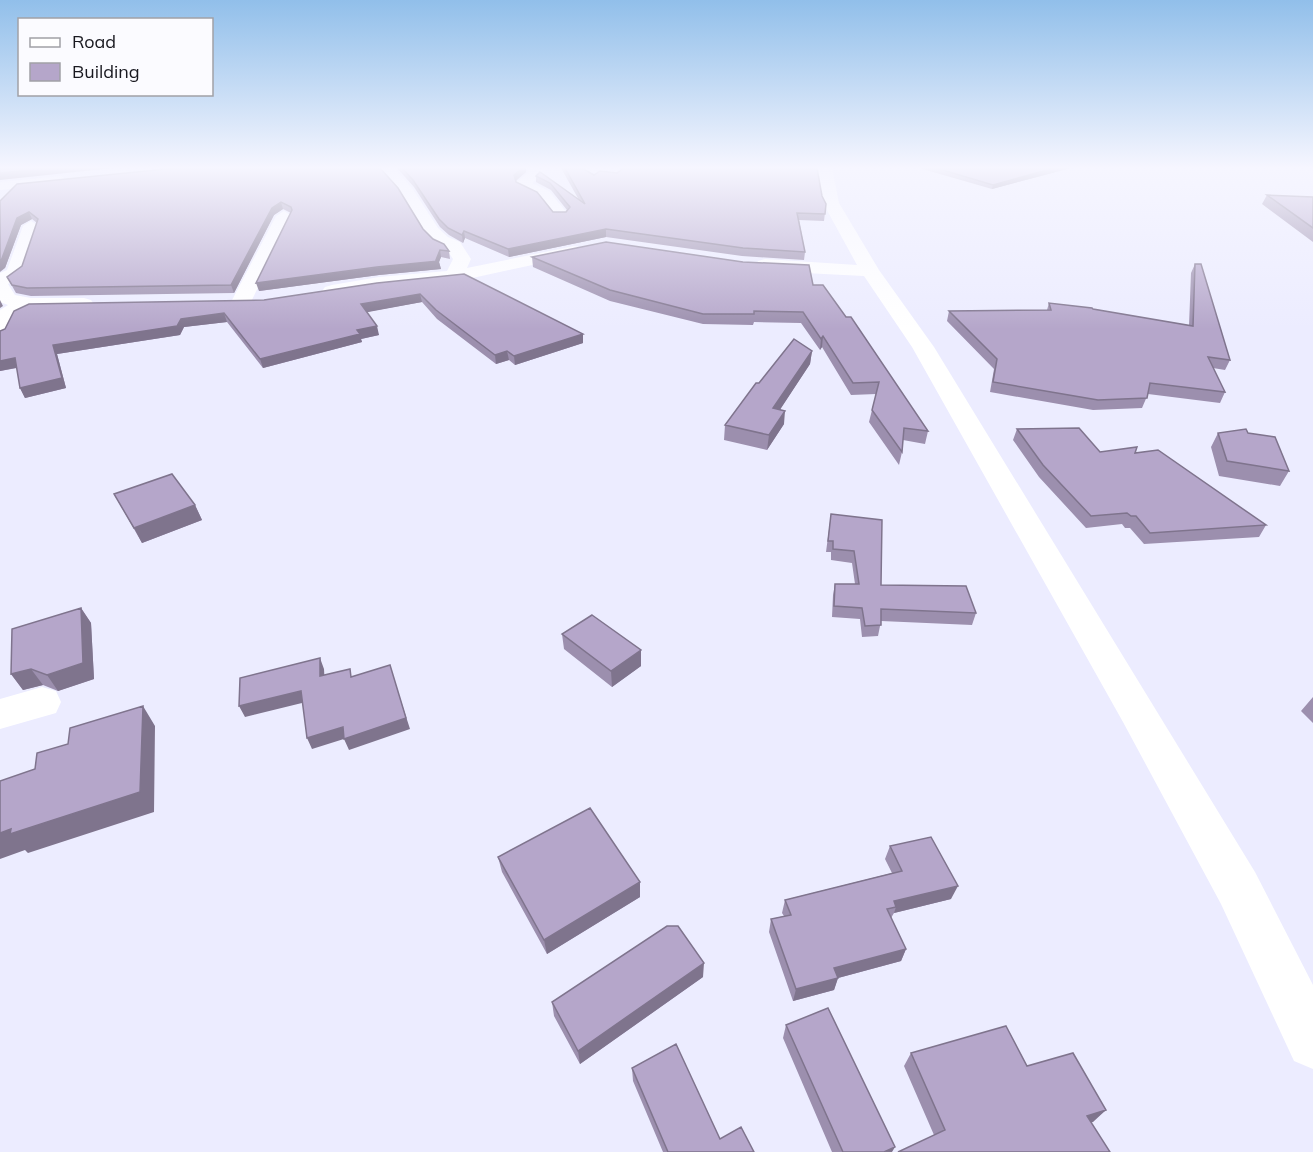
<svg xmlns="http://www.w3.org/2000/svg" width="1313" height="1152" font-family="Mulish,sans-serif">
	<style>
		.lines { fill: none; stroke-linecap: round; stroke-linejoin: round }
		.minor { fill: #fff; fill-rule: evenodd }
		.wall { fill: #9c8fae }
		.shaded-wall { fill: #7f748d }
		.building { fill: #b5a6ca; stroke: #7f748d; stroke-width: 1.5 }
	</style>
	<rect width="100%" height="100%" fill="#ececff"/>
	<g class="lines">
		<!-- minor -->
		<path class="minor" d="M379 168H394L412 188 438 228 448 237 460 242 471 259 467 268 574 246 580 247 583 251 580 255 574 256 454 282 379 289 332 297 325 295 322 291 325 287 332 285 379 277 447 271 453 259 447 250 436 245 426 235 401 193Z
			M526 168 543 169 545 172 532 183 549 191 568 214 566 217H554L539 197 519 188 517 182 529 172Z
			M818 168H832L839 203 879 270 934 347 1255 872 1313 985V1069L1294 1061 1221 904 1123 722 912 347 864 276 765 271 758 269 756 265 758 261 765 259 857 265 823 203Z
			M61 176 68 180 66 183 0 190V182Z
			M284 211 292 216 251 302 248 306H234L231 302 276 216Z
			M31 221 39 226 24 273 8 284 15 295 31 298H84L91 300 94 304 91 308 84 310C67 310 26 305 14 319 11 324 11 331 8 337L0 338V310L8 305 0 302V273L7 270 23 226Z
			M42 687 56 691 61 702 56 713 0 729V699Z"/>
	</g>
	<!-- wall -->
	<path class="wall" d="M176 168 423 229 433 239 449 251 450 259 441 257 439 262 441 269 379 275 259 291 291 213 283 209 274 215 234 293 31 296 16 293 7 277 22 266 37 223 32 219 21 225 5 268 0 201Z
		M397 168H526V172L516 181V182L553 212H566L567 210 551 190 536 182V176L540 172 579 200 561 168H582L594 175 822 196 826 204 824 221 799 220 805 252 804 260 742 256 606 237 509 257 465 238 463 243 449 235 440 227 414 187Z
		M919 168H1071L992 189Z
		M1267 195 1313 197V242L1262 204Z
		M532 257 813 285 928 431 925 444 903 440 902 452 899 465 869 422 876 394 851 395 822 347 820 350 801 323 754 322 753 325 703 324 610 301 533 267Z
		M1195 264 1230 360 1225 370 1213 368 1225 392 1220 403 1148 394 1142 408 1093 410 990 392 994 369 947 321 949 311 1047 310 1049 303 1093 309 1189 326 1191 273Z
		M464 274 583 343 515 365 509 360 496 364 437 319 422 302 366 312 379 335 361 339 362 342 263 368 227 322 184 327 180 335 57 354 66 388 25 398 20 388 17 368 0 371V331L264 300Z
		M812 351 810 364 780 409 784 424 767 450 724 440 725 425 759 383Z
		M1017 429 1100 452 1135 453 1266 525 1259 537 1144 544 1130 528H1125L1122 524 1086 528 1039 477 1013 440Z
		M1218 433H1248L1289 471 1280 486 1219 476 1211 447Z
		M114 494 195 505 202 520 142 543Z
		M831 514 881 585 976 613 972 625 881 621 878 636 862 637 860 619 832 617 833 595 835 584H855L852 563 831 560V552H826Z
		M81 608 91 623 94 679 58 691 43 685 23 690 11 674Z
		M562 634 641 666 612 687 564 649Z
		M1313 697V723L1301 711Z
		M890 846 951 899 894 913 891 918 906 949 901 961 838 978 834 990 793 1001 769 932 771 919 784 916 782 913 785 900 892 873 885 859Z
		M498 857 640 897 547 954 502 872Z
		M703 977 580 1064 554 1016 552 1002Z
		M786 1025 892 1152H832L783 1038Z
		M911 1053 1027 1066 1106 1110 1091 1122 934 1135 904 1066Z
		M632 1068 720 1139 754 1152H663L633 1081Z"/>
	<!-- shaded-wall -->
	<path class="shaded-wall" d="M47 168H113L0 180V173Z
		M522 168H526V172L515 181 514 175Z
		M1054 168H1071L992 189 993 185Z
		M281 202 283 209 274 215 234 293 231 285 272 208Z
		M29 212 32 219 21 225 5 268 0 272V261L17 218Z
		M606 229V237L509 257 508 249Z
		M464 231 465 238 463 243 462 235Z
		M440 250 441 257 439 262 441 269 379 275 259 291 256 283 436 260Z
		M420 294 422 302 363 313 361 304Z
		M0 300 3 306 0 308Z
		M224 313 227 322 184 327 180 335 57 354 66 388 25 398 20 388 53 345 181 319Z
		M377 326 379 335 361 339 362 342 263 368 260 359 357 330Z
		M583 334V343L515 365 514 356Z
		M823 336 822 347 820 350 821 339Z
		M507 351 509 360 496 364 495 355Z
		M812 351 810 364 772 422 773 408Z
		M15 358 20 367 0 371V361Z
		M785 411 784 424 767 450 769 435Z
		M195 505 202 520 142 543 134 528Z
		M81 608 91 623 94 679 58 691 47 675Z
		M641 650V666L612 687 611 671Z
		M320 658 324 669 325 687 320 676Z
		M31 669 43 685 23 690 11 674Z
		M393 676 410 729 349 750 344 739Z
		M301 691 306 702 245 717 239 706Z
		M143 706 155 726 154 812 28 853 25 850 0 859V833Z
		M343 727 347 738 312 749 307 738Z
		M640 882V897L547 954 544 940Z
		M958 886 951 899 894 913 896 907 894 901Z
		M906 949 901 961 838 978 834 990 793 1001 796 989 834 968Z
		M704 963 703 977 580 1064 578 1051Z
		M1106 1110 1093 1122 1075 1127 1087 1116Z
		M895 1147 892 1152H884Z"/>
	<!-- building -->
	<path class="building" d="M0 168H47L0 173Z
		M176 168H380L398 188 423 229 433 239 444 244 449 251 440 250 436 260 439 261 377 267 256 283 292 210 291 207 281 202 272 208 231 285 27 288 12 285 7 277 22 266 38 219 29 212 17 218 1 261H0V201L17 184Z
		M402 168H522L514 175 516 182 537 192 553 212H566L570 207 550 183 536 176 540 172 585 204 565 168H582L594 175 600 171 617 173 624 168H817L822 196 826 204 825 214 797 213 805 252 743 248 606 229 508 249 464 231 462 235 448 228 439 219 413 180Z
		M936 168H1054L993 185Z
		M1267 195 1313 197V228Z
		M606 242 743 262 809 265 813 285H823L846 317H851L928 431 904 428 902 452 872 410 879 382 853 383 823 336 821 339 803 312 754 311V314H703L610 290 532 257Z
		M1195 264H1201L1230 360 1208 357 1225 392 1150 383 1147 398 1098 400 993 382 997 359 949 311 1051 310 1049 303 1092 308 1093 309 1193 326Z
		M464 274 583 334 514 356 507 351 495 355 436 310 420 294 361 304 377 326 357 330 360 334 260 359 224 313 181 319 177 326 53 345 62 378 20 388 15 358 0 361V331L5 329 14 311 29 304 264 300 377 283Z
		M794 339 812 351 773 408 785 411 769 435 725 425 756 383H759Z
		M1079 428 1100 452 1137 447 1135 453 1158 450 1266 525 1150 533 1136 516H1131L1127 513 1091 516 1043 465 1017 429Z
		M1246 429 1248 433 1275 437 1289 471 1227 461 1218 433Z
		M172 474 195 505 134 528 114 494Z
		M831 514 882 520 881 585 966 586 976 613 881 609V625L865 626 862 608 834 606 835 584H859L854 551 833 549V541H828Z
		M81 608 83 663 47 675 31 669 11 674 12 629Z
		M592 615 641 650 611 671 562 634Z
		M320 658V676L350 669 351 677 390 665 406 718 344 739 343 727 307 738 301 691 239 706 240 678Z
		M143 706 140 792 10 834 11 829 0 833V781L35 769 37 753 68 744 70 728Z
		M590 808 640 882 544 940 498 857Z
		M931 837 958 886 894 901 896 907 887 909 906 949 834 968 838 978 796 989 771 919 791 915 785 900 902 871 890 846Z
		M667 926H678L704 963 578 1051 552 1002Z
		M828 1008 895 1147 884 1152H843L786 1025Z
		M1006 1026 1027 1066 1073 1053 1106 1110 1087 1116 1110 1152H898L945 1130 911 1053Z
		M676 1044 720 1139 741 1127 754 1152H668L632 1068Z"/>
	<!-- sky -->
	<linearGradient id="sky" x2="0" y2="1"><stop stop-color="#91bfea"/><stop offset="0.51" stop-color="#f6f6ff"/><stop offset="1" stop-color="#f6f6ff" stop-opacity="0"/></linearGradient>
	<rect width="1313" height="329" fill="url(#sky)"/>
	<!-- legend -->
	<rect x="18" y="18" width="195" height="78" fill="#fbfbff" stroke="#a1a1a6" stroke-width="1.5"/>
	<rect x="30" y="38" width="30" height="9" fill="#ffffff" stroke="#a1a1a6" stroke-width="1.5"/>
	<text x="72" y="48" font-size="18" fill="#191920">Road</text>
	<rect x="30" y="63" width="30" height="18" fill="#b5a6ca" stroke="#a1a1a6" stroke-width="1.5"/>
	<text x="72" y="78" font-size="18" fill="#191920">Building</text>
</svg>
